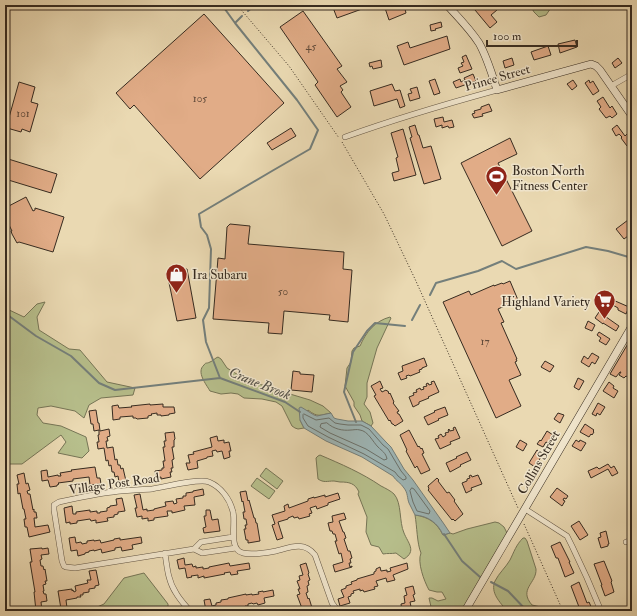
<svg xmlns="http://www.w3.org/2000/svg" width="637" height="616" font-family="'IM FELL Double Pica',serif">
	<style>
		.green { fill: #b7bf8c; stroke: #767556 }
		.water { fill: #9eb7b8; stroke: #747f7b }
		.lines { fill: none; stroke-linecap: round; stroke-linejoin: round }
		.shore { stroke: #6a716c; stroke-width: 1 }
		.stream { stroke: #747f7b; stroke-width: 2 }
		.building { fill: #e1ac87; stroke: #362b20 }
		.minor-casing { stroke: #635644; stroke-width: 6 }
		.secondary-casing { stroke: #362b20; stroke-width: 8 }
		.path { stroke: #362b20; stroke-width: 1; stroke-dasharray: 1 2; stroke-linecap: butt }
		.minor { stroke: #f1e6cd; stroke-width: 5 }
		.secondary { stroke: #f1e6cd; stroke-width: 7 }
		.labels { text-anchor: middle; stroke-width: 3; stroke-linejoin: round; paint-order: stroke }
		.number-label { font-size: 11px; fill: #614b3a }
		.street-label { font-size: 13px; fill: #362b20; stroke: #f1e6cd }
		.poi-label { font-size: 13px; fill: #362b20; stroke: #f1e6cd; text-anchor: start }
		.water-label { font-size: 14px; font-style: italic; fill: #504e46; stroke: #f1e6cd }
	</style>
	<rect width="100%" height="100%" fill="#ead9b2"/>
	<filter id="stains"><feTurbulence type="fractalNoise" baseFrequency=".005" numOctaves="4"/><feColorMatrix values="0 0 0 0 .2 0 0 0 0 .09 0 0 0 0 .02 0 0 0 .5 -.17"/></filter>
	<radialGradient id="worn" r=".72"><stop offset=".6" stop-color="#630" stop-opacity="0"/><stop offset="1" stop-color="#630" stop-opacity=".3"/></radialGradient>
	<!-- green -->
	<path class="green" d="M530 5H553L546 15 539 17 534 12Z
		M45 302 37 317 39 330 69 349 80 350 107 382 135 388 133 395 101 398 89 405 84 418 75 411 51 406 38 408 37 415 43 423 61 426 86 437 89 451 82 458 58 453 66 442 61 435 22 464H5V308L24 317 37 304Z
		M390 317 391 318 377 348 367 383V397L364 404 370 412 373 423 371 426 362 421 360 415 354 406V402L345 386 347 368 351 362 352 351 354 348 360 346C366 332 375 321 390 317Z
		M218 357 221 359 227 368 248 381 280 390 290 394 310 400 323 406 331 413C320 415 318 418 308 410L300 420 304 428 298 429 295 428 292 426 282 406 276 402 262 399 244 398 238 394 231 393 221 394 210 391C206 384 196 372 204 365 206 362 206 364 210 362 213 361 215 358 218 357Z
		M320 455C341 464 362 473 381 486 385 488 391 491 394 494 402 503 399 522 404 533 408 543 417 551 404 559L396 553C391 554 388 553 383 554L379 547 371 545 366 532 367 517 358 494 359 492C355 483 349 482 340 482 338 482 336 481 334 481 327 481 324 483 318 479L316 458 318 456Z
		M266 468 283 481 277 489 260 476Z
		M257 478 275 491 269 499 251 486Z
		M415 515C429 517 437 523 443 535L450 533 453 534 467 529 495 522 499 523 504 527 508 535 463 611H432L429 598H432L438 601 446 599 442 592H437L429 590C424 581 417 562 421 553 417 544 417 526 415 515Z
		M523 538H525L527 541 536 569C537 583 518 589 532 605L549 609 554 611H507C500 602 490 593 495 581 499 573 506 567 510 560 514 552 516 545 523 538Z
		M144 573 168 604V611H88L104 604 124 578Z"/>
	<!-- water -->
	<path class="water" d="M301 407 314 415 317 416 331 413 334 418 337 419 348 421H362L371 426 386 442 391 447 404 469 413 480 444 524 450 533 443 535C438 523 428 516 415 515 413 511 411 507 409 503 407 498 408 493 404 488 401 483 396 481 393 476L362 457 326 441 304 428 300 420 299 408Z"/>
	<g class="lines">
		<!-- shore -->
		<path class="shore" d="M304 414 316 420 329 418 335 423 340 424 348 425H361L369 429 383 445 388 449 401 471 406 477V479L403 480 398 476 395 472 364 454 328 437 308 426 303 418V415Z
			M327 423C334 429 342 431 351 430 353 430 357 429 360 430 368 431 373 442 378 447 382 451 386 453 387 459L384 460 366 449 330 433 320 427 321 424Z
			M412 488 414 489 430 511 429 514 417 511 413 502 410 491Z"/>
		<!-- stream -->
		<path class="stream" d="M248 11 255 5
			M235 23 242 16
			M430 295 436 283 478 271 502 261 516 269 586 247 608 251 632 258
			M5 313 36 336 71 356 99 383 115 390 220 378 285 402 300 412
			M412 320 420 305
			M220 378 206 342 203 320 209 308 211 249 207 235 201 227 199 214 272 171 310 149 318 130 297 100 235 23 222 5
			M356 422 344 392 353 352 367 331 375 323 405 326
			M444 534 462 561 480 577
			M491 582 508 591 527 611"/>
	</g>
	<!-- building -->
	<path class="building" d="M332 5H361L362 9 337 18Z
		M394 5H412L413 6 405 9 406 13 389 20 385 8Z
		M480 5H482L486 9 491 5H493L497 10 491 15 497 22 490 28 475 10Z
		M303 11 342 66 337 69 347 82 340 86 343 90 341 92 351 107 337 117 315 85 318 82 280 27Z
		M204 14 284 103 200 179 134 105 130 109 116 93Z
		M441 22 442 27 435 29 436 30 431 31 430 25Z
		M447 36 450 49 404 65 397 46 408 42 410 48Z
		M575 40 577 47 560 53 558 44Z
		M548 46 551 55 534 60 531 52Z
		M466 55 472 69 460 73 458 68 463 66 461 63 464 62 462 57Z
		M512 58 514 65 505 68 503 61Z
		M618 58 622 63 615 68 612 63Z
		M381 60 382 67 373 69 372 66 370 67 369 63Z
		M473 74 476 81 456 88 453 82 460 79 461 82 465 80 464 78Z
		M435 79 440 93 434 95 429 81Z
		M573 80 577 86 572 90 567 84Z
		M589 80 590 83 593 81 599 91 593 95 585 83Z
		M19 82 35 87 31 102 38 104 30 132 22 129 21 132 7 128 9 122 8 121Z
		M392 84 395 91 400 90 405 106 400 108 397 99 374 106 370 91Z
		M417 87 420 98 410 101 408 94 412 93 410 89Z
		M603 97 610 108 612 106 617 114 612 118 610 116 606 118 599 109 601 107 597 101Z
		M489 104 492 111 482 114 483 116 474 118 472 114 475 113 474 111 481 109V107Z
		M443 117 444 122 452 120 454 127 449 128 448 126 442 128V125L436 127 434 119Z
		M415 125 418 135H419L423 148 431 146 441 179 424 184 410 138 412 137 409 127Z
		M617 125 625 136 627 134 632 141V142L627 146 621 138 622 137 619 134 616 136 612 129Z
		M291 128 296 136 272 150 267 143Z
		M403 129 416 175 394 181 392 173 399 171 396 158 398 157 391 133Z
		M510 138 517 154 498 163 532 231 502 246 461 163Z
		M5 158 57 174 51 193 5 179Z
		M26 197 33 211 35 210V208L64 217 53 252 19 242 17 243 12 234 11 231H12L5 217V208Z
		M632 218V233L624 239 616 229 628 220V221Z
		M230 224 250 226 248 244 344 252 343 269 352 270 348 322 329 320 330 315 284 311 282 334 268 333 269 323 213 319 218 258 225 259 227 227Z
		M187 269 196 318 177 321 167 273Z
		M510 281 518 300 498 309 504 322 501 323 517 359H516L517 361 515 362 521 375 509 380 521 406 496 418 443 302 469 291 471 295 494 285V286L502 283 503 284Z
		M613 300 629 307 626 314 618 310V308L611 304Z
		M599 312 619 326 616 331 603 323V324L595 318Z
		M588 321 595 325 592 331 585 328Z
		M599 332 610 339 606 345 599 341 601 338 597 335Z
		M629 342 632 344V366L629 371 632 372V376L630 378 626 376 624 378 619 375 621 372H620L616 377 610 374Z
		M592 353 599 357 595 364 592 362 589 367 581 362 584 356 588 359Z
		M424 358 427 366 422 368V369L419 370 420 372 410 376 409 375 406 376 407 378 401 380 398 373 403 371 402 366Z
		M545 361 554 366 550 372 541 367Z
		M293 371 300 372V374L314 375 312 392 291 390Z
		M578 378 584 381 579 390 574 387Z
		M380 381 383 388 380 389 382 392 386 390 387 391H388L389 394 390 393 394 402 393 403 399 411 397 412 398 414H399L403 421 395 426 393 424H392L390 420 389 421 374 396 376 395 371 386Z
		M434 381 439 392 428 397 429 398 419 402V404L413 407 409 397 414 395 413 393 417 392 416 390 420 388 421 390 424 389 423 387 427 386 426 384 428 383 429 385 432 384 431 382Z
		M609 382 614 386 613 388 618 391 614 398 603 391Z
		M598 403 605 407 600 415 597 413 596 416 592 414Z
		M150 404V405L163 404V407H174L175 413 169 414V415L161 416V415H157V413L151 414 152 415 148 416V418L137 419 136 418H133V416L120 417V419L113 420 112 406 118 405 119 408 132 407 131 406Z
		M445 407 448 415 438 419 439 420 428 425 424 417 435 412 434 411Z
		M96 410 98 423H99L100 431 109 429 110 436 107 437 108 441H106L107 448 113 447 115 460 117 459 118 465H120L121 469 123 468 126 481 119 482 118 476 115 477 114 472H112L111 465 109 466 108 460 106 461 104 448 98 449 97 442H99L98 435H99V430L94 431 93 424H91L89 411Z
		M558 413 564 415 560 423 554 419Z
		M585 424 594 430 593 431 594 432 592 435 591 434 589 437 580 432Z
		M455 427 460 438 450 442 451 444 440 449 435 439 439 438 438 436 441 434 443 437 446 435 445 433 449 432 448 430 449 429 450 431 454 430 453 428Z
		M409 430 418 447 419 446 421 449 422 448 424 453 422 454 430 470 421 474 417 466 415 468 406 451 407 450 400 435Z
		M547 431 553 435 548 443 546 442 543 447 537 444 540 440 541 441Z
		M174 432 175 439 174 440V447H172L174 459 172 460 173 468H171L172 472H170L171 477 161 479V477L156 478 155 471 162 470V468H164L163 461H165L163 447H165L164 441H166L165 433Z
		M217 436 218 441 224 440V443L229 442 231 451H229L230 457 224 459 222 451 217 452 216 450 212 451 213 456 207 457V458L197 461 198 468 188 470 186 463H190L188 455 194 454 193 452 212 447 210 438Z
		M520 440 527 444 523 451 516 447Z
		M576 440 579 442 580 440 586 443 581 451 572 446Z
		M537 450 540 452 539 453 542 455 535 467 529 463Z
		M467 452 471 460 460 465 461 466 450 472 446 463 457 458 456 457Z
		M608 464 611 468 614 466 618 473 612 476 608 469 591 478 588 471 597 467 599 469Z
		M95 467 97 478H100L101 484 90 485 89 477 73 479V481L58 483 59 484 57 485V486L50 487 48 480 42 481 41 471 47 470 48 477 58 475V476H61L60 473 72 471 71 470Z
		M24 473 26 484 28 483 30 490 27 491 28 494H30L33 510 34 509V512H36L37 518H34L35 527 48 525 50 532 29 537 27 527H25L24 519H26L24 509H23L20 493 18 494 17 484H19L17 475Z
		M471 475 472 477 478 475 482 484 471 488 472 490 466 493 462 483 467 481V479L470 478 469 476Z
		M437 478 439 480 438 481 447 493 449 492 455 500 454 501 463 514 455 521 453 519 452 520 428 490 429 489 428 486Z
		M557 488 568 496 566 499 564 498 563 500 565 501 562 506 550 497Z
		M203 489 204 495 194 497 195 505 184 506 185 510 172 513V511H167L168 516 154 518V520L148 521V518L142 519V516L137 517 135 508H137L134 495 140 494 143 510 147 509V511L154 510V509L166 506 165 502 173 501 174 504 177 503 176 499 183 498V496H186V493L193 492V491Z
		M246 491 248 501 249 500 254 518H255L256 523H257L260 541 248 543V540H246L244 529H246L245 525H247L246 519H244L243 512H245L243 501 242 502 240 492Z
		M338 493 340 499 328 503V505L317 509 316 506 310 508 312 513 309 514 310 516 299 519 298 517 294 518 293 516 288 518V519L278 522 283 538 277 540 272 525 275 524 272 515 285 511 284 506 288 504 289 508 308 501V499L314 497V498L325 495V497Z
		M122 498 125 511 118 512V514L114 515V517L107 518 108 521 96 523V520L91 521 90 519 77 521V523L70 524V522L66 523 64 508 72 506 73 514H76V512L90 510V512L97 511V513H100V512L107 511V508L110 507V506L117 505 116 499Z
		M206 510H210L212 520 218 519 220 531 204 533 203 528 206 527 204 516H206Z
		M344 513 346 519 339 521 343 532H344L346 538 344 539 348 551H350L352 558 350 559 351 563H349L350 567 352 566V567L335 572 333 565 343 562 341 553 339 554 335 541H337L335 534H333L332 531H330L328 523 333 522 332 516Z
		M579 521 588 535 580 540 571 526Z
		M606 531 609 544H608V546L601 548 598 538 601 537 600 533Z
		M75 537 76 543 81 542 82 544 87 543V541L94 540V541L100 540 101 543 114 540V539L120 538V540L141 537 142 543 132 545 133 549 122 551 121 547 115 548V550L102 553 101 549 94 551V550L89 551V552L85 553V554L78 556 77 550 71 551 69 538Z
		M560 542 570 562H569L574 573 565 577 558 558H556L551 546Z
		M42 548V549L48 548 49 554 41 555 42 559 40 560 41 566H43L44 570 45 569 47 581H45L46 584 43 585 44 591H43L44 594H46L47 601 41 602 42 611H36L34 592H35L30 562H32L30 549Z
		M184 558 185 565 192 564 193 567 196 566V568L203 567V569L209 568V567L229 563 230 566 249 563 250 569 237 571 238 574 231 575 230 572 224 573 225 574 204 578V576L198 578V575L191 576 192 577 187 578 185 568 179 569 177 560Z
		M604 561 612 581 611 582 614 592 605 596 601 585H602L594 564Z
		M306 563 309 573 308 574 310 580 308 581 309 585 307 586 308 592 306 593 308 599 309 598 313 611H303L297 595 300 594 298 589H300L297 581 300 580 299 576 303 575 300 565Z
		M407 563 408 569 393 575 395 580 387 582 386 578 376 581 378 586 374 587 375 589 364 592 363 590 360 591V589L353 591 354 593 351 594V596L348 597 350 603 340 606 338 599 344 597 341 590 346 588V586L352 584 351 582 357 580V579L374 574V572L376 571V569L380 567 381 571 387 570V572L391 571 390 568Z
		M96 570 99 585 95 586V588L89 589V592L83 593V595H80L81 597H77V598L66 600 67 608 61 609 58 591 72 589V591L73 590 74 592 76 591 75 586 88 583 87 580H91L89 571Z
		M579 582 587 603 589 602 593 611H582L580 607H579L571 586Z
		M413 586 415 594 413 595 415 601 410 602 412 611H402L401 604 405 603 404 596 407 595 405 588Z
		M273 590 274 596 264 598 265 603 258 605 257 603 253 604 252 603 248 604V606H245V608L234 611V609H230V608L223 609 224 611H206L204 600 210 599 212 606 216 605V603L221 602V600L228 599V598L246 594V595L252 594V595L259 594 258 592 263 591V592Z"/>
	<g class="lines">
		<defs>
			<path id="minor" d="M611 86 632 74
				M345 137C395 119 446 104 497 90
				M525 509 567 536 572 546 587 578 601 611
				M233 537 201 542 194 549 202 553 236 548
				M626 542 632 540
				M194 549 75 568 66 567 64 566 62 561 54 510V505L59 502C77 498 95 494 113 492 126 490 139 490 152 489 164 487 200 478 209 482 221 487 230 499 233 512 236 522 228 550 243 553 251 555 267 553 276 551 291 547 304 541 315 555L332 603 338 611
				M165 553C167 567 168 581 176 593 180 600 185 605 190 611"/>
			<path id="secondary" d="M447 5C458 17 470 29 479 43 487 57 492 74 497 90L591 64 596 66 600 70 632 116
				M465 611 632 326"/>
		</defs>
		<!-- minor casing -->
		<use href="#minor" class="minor-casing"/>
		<!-- secondary casing -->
		<use href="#secondary" class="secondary-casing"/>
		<!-- path -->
		<path class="path" d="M237 5 289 66 339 138
			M342 142 384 214 415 279 518 508
			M524 524 563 611"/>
		<!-- minor -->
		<use href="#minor" class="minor"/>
		<!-- secondary -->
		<use href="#secondary" class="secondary"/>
	</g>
	<!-- icons -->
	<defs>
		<symbol id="stadium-pin" viewBox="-11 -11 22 30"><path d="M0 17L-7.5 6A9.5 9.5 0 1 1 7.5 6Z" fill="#8f2418" stroke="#f1e6cd"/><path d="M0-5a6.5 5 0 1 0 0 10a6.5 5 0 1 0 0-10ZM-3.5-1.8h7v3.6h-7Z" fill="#fff"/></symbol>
		<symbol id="shop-pin" viewBox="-11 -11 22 30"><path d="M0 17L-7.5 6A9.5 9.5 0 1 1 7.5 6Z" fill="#8f2418" stroke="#f1e6cd"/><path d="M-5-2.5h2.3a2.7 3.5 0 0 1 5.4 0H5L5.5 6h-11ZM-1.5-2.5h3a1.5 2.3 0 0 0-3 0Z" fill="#fff"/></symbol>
		<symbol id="supermarket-pin" viewBox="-11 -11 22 30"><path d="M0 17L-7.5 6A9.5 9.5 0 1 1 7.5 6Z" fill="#8f2418" stroke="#f1e6cd"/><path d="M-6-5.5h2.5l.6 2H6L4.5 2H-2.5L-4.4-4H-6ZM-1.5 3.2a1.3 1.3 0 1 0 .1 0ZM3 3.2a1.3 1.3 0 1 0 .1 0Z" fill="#fff"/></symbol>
	</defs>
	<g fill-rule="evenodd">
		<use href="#stadium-pin" x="484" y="164" width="25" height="34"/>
		<use href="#shop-pin" x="164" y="262" width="25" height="34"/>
		<use href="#supermarket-pin" x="592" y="288" width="25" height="34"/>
	</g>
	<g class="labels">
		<!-- number labels -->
		<g class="number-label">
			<text x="311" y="50">45</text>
			<text x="200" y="102">105</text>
			<text x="23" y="117">101</text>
			<text x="283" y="295">50</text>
			<text x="485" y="345">17</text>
		</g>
		<!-- street labels -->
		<g class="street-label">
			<text transform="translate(497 77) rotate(-16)" y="5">Prince Street</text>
			<text transform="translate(538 462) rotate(-60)" y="5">Collins Street</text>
			<text transform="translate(114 483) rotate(-8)" y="5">Village Post Road</text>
		</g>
		<!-- poi labels -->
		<g class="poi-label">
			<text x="512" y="175">Boston North<tspan x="512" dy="15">Fitness Center</tspan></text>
			<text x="192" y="279">Ira Subaru</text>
			<text x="590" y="306" text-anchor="end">Highland Variety</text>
		</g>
		<!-- water labels -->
		<g class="water-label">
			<text transform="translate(260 383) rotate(22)" y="5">Crane Brook</text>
		</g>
	</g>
	<!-- margin -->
	<rect width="637" height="616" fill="none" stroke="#ead9b2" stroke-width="20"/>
	<rect x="6" y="6" width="625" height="604" fill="none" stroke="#362b20" stroke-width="2"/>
	<rect x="10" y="10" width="617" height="596" fill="none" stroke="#362b20"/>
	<!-- scale -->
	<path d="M487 40v6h90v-6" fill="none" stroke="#362b20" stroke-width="2"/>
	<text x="493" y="40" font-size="12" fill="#362b20" stroke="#f1e6cd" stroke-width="3" paint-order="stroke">100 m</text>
	<rect width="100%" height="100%" filter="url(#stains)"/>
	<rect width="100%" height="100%" fill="url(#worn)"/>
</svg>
